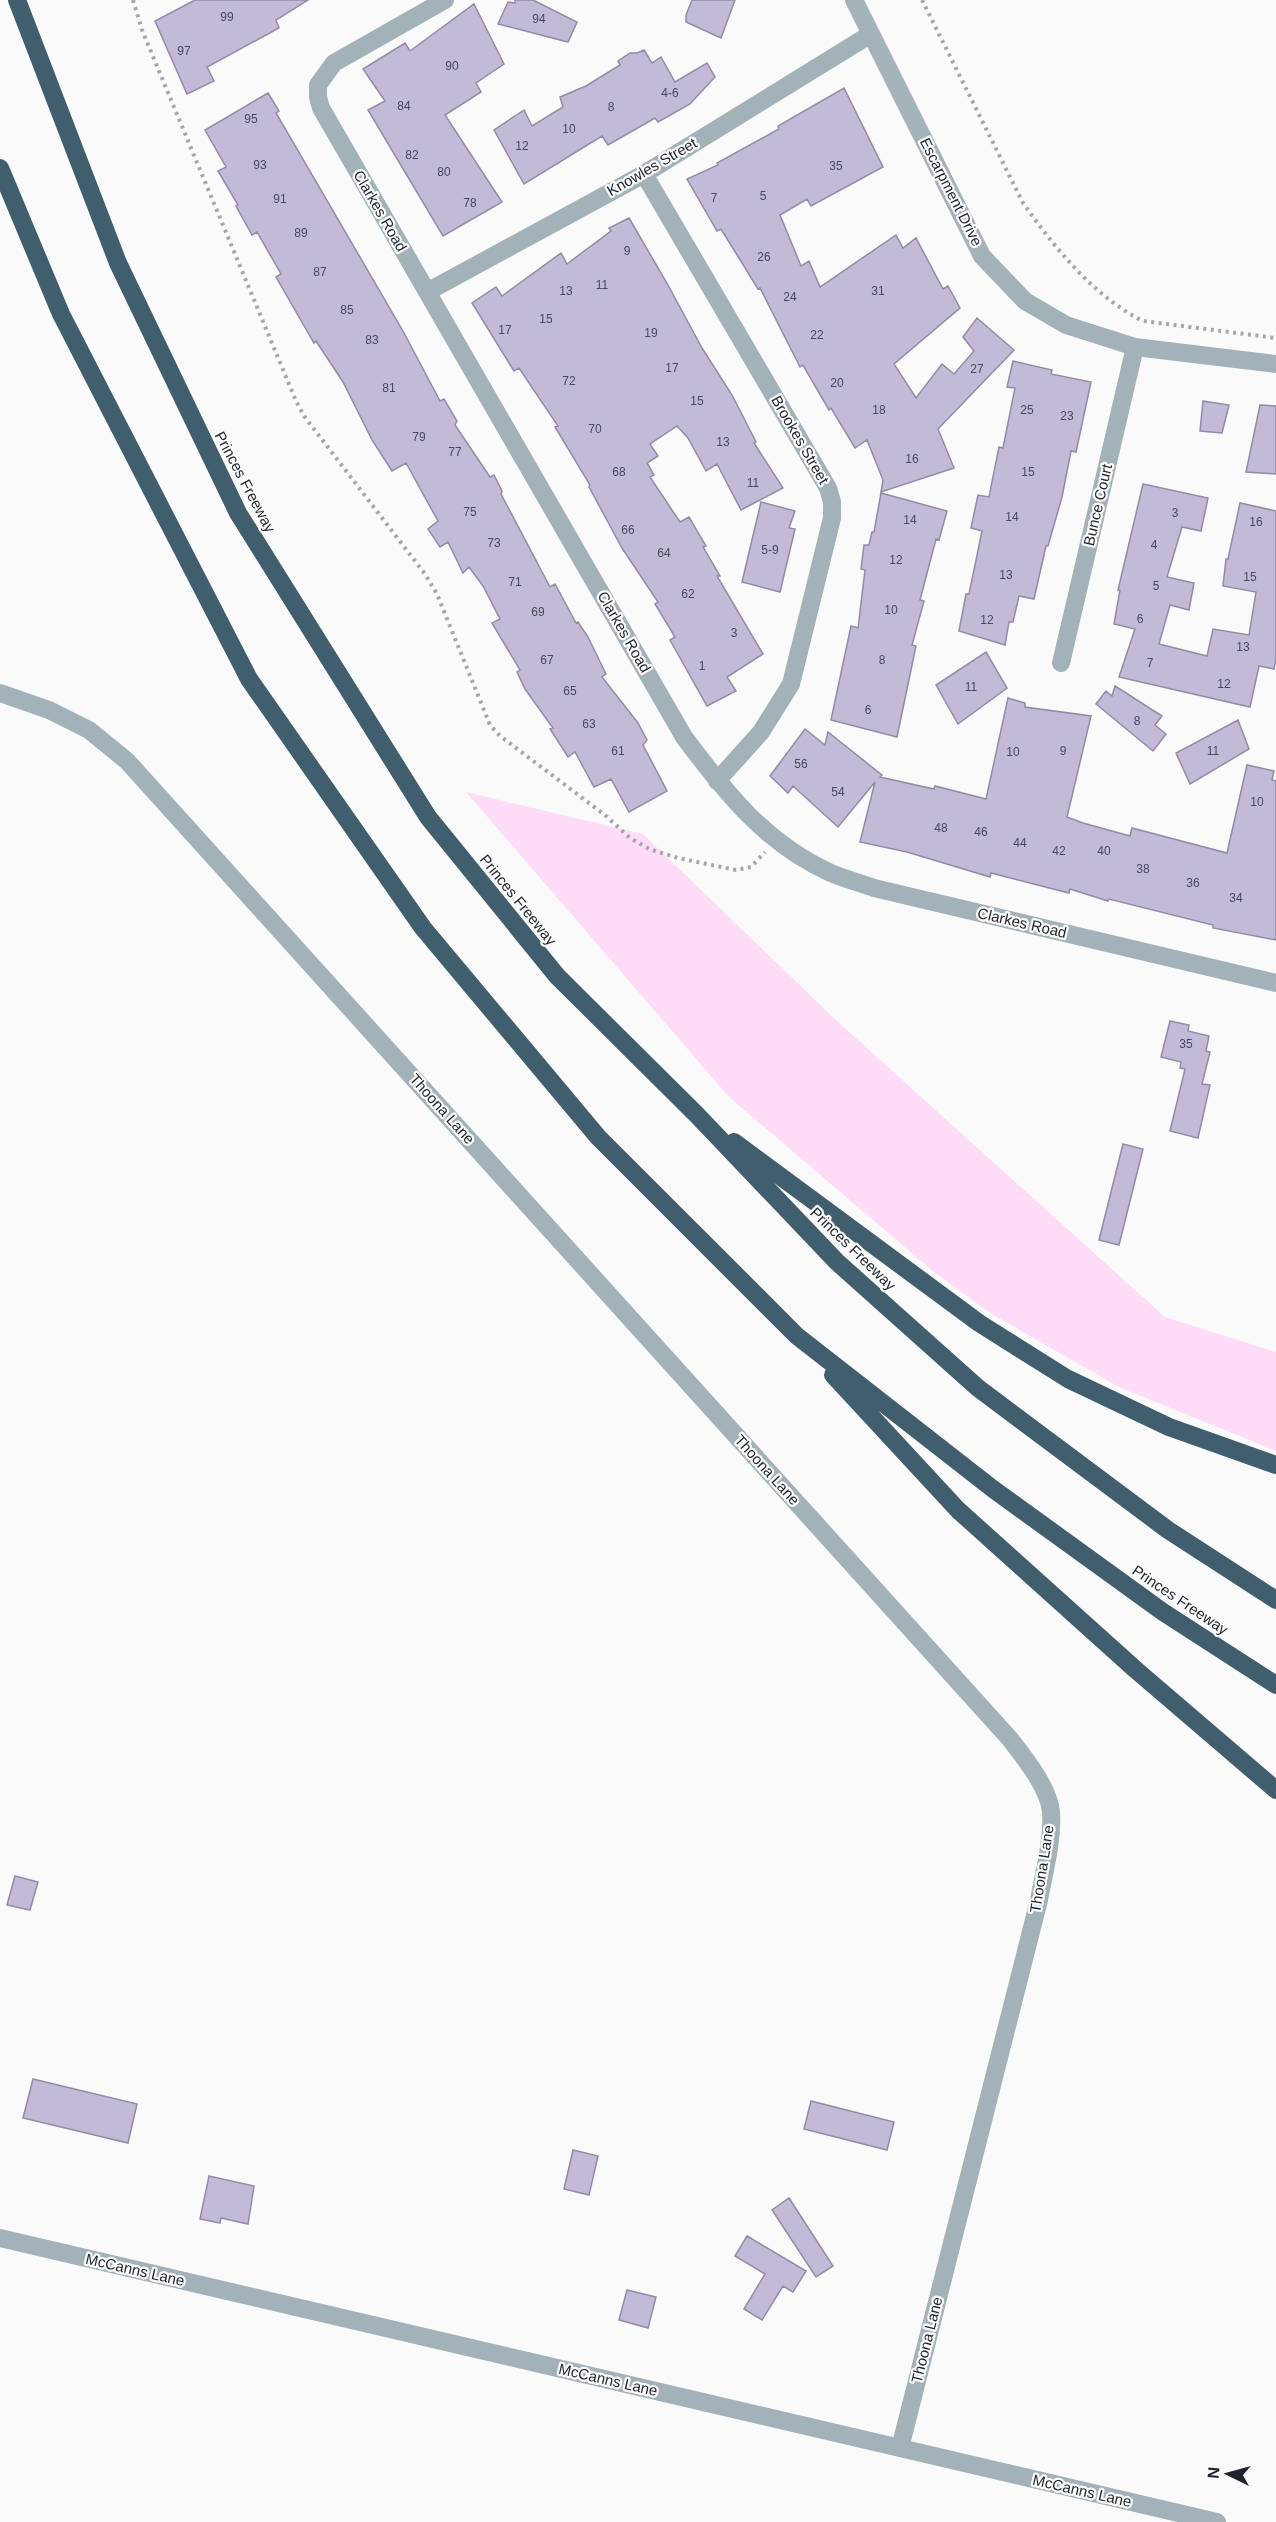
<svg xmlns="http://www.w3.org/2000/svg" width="1276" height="2522" font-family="Helvetica,sans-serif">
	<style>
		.green { fill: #fedcf8 }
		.building { fill: #c3bad8; stroke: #938aa7; stroke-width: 1.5 }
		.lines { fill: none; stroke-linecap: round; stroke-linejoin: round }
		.path { stroke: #a5a7ab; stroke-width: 4; stroke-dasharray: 3 4.5; stroke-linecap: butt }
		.minor { stroke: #a3b1b9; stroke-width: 18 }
		.motorway { stroke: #415e6e; stroke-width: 18 }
		.labels { text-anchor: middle; stroke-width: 4.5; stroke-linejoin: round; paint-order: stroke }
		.number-label { font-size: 12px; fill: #484958 }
		.street-label { font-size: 15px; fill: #1f232e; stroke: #fafafa }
	</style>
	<rect width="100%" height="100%" fill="#fafafa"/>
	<!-- green -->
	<path class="green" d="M466 792 643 834 838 1022 1165 1317 1276 1352V1451L1119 1387 990 1313 934 1272 729 1097Z"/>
	<!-- building -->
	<path class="building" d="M195 0H308L276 20 279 28 207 67 214 81 187 94 155 21Z
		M515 0H533L577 22 568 42 498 24 508 2 515 3Z
		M692 0H735L721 38 686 22V15Z
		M474 4 504 64 476 83 481 92 445 115 502 202 443 236 368 110 385 101 363 69 405 43 410 51Z
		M644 50 652 63 661 57 675 82 707 63 715 77 690 104 658 122 655 118 608 145 602 136 524 184 494 130 524 110 532 126 563 107 560 97 586 86 620 65 618 61 630 53H637Z
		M844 88 883 167 811 206 807 199 780 215 801 266 809 261 820 287 896 235 903 248 916 238 943 289 948 286 960 308 894 364 916 398 942 364 954 374 974 351 963 337 977 318 1014 350 938 429 954 468 881 492 883 480 867 440 855 448 831 408 829 410 803 365 800 367 760 288 758 289 721 229 717 231 687 179 718 165 717 163 779 129 778 126Z
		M268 93 279 111 276 113 403 331 440 401 444 399 457 421 455 425 459 431 490 477 494 475 502 491 501 494 550 587 555 584 576 623 578 622 588 637 606 674 602 677 638 723 647 740 643 745 667 791 629 812 611 779 594 787 575 752 568 757 550 729 553 728 525 689 517 672 520 670 492 623 500 619 483 586 469 567 463 573 448 542 440 547 428 529 438 521 406 463 392 471 372 440 343 382 316 341 314 343 276 277 281 274 257 232 252 235 236 206 238 205 218 171 226 167 205 130Z
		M629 218 668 285 702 348 732 395 756 442 754 443 783 488 741 510 717 464 706 471 688 438 677 426 650 444 658 456 647 463 654 475 650 477 680 522 689 517 706 546 703 547 720 576H717L763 654 727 677 736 691 707 706 670 640 675 637 655 604 658 602 622 548 589 487 590 485 555 427 558 426 519 368 514 371 472 303 496 287 502 296 561 253 567 264 611 231 609 228Z
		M1013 361 1052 370 1051 374 1091 382 1076 452 1071 451 1062 497 1048 546H1046L1034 599 1019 596 1013 622H1009L1005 645 959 631 966 594H969L982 531 971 528 978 495 989 497 999 447 1003 448 1015 388 1007 387Z
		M1203 401 1229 405 1222 433 1200 431Z
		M1260 405 1276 406V474L1246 472Z
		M1143 484 1208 498 1201 531 1182 527 1167 577 1194 583 1189 610 1170 605 1159 644 1207 656 1213 629 1249 635 1256 592 1223 586 1226 559H1228L1240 503 1276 511V659L1274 669 1259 666 1250 707 1119 677 1135 629 1114 624 1120 590H1118Z
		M881 493 947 511 939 540 936 539 920 600 924 601 912 645 916 646 897 737 831 720 851 626 858 628 865 570 861 569 864 545H869L872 532H874Z
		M761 502 795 511 789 528 795 529 780 592 742 582Z
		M986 652 1007 688 958 724 936 685Z
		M1115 686 1162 716 1155 725 1166 734 1153 751 1096 704 1106 691 1112 696Z
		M1008 698 1025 703V707L1091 716 1067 817 1083 823 1130 836 1132 828 1227 853 1247 765 1274 771 1272 780 1276 781V940L1213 928V925L1109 899 1108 901 1070 889 1069 893 991 873 990 877 907 852 860 842 875 782 838 827 793 786 788 793 770 776 805 729 825 745 828 732 882 775 880 777 934 789 935 786 986 799Z
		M1238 720 1249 749 1190 784 1176 753Z
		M1170 1021 1189 1025 1188 1031 1209 1036 1206 1051 1210 1052 1202 1084 1210 1085 1198 1138 1170 1131 1185 1069 1180 1068 1181 1062 1161 1057Z
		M1123 1144 1143 1149 1119 1245 1099 1240Z
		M15 1876 38 1882 30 1910 7 1905Z
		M33 2079 137 2104 128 2143 23 2118Z
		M811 2101 894 2122 887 2150 804 2129Z
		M573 2150 598 2156 589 2195 564 2189Z
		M209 2176 254 2186 248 2224 221 2218 220 2223 200 2219Z
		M789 2198 833 2266 816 2277 772 2210Z
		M747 2236 806 2271 793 2292 783 2286 762 2320 744 2309 765 2274 735 2256Z
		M627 2290 656 2297 648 2328 619 2320Z"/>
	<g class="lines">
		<!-- path -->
		<path class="path" d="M133 0 142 30 296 401 304 416 425 574 437 594 490 725 500 736 605 815 630 838 649 849 678 858 736 870 751 867 765 852
			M922 0 1023 203C1055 248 1093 296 1143 321L1276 338"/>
		<!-- minor -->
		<path class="minor" d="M445 0 334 63 318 85V97L321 108 684 737C725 792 766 844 831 873 845 879 860 883 874 888L1276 983
			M854 0 982 256 1025 301 1066 325 1135 347 1276 364
			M644 174 828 488 832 502V518L791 684 761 732 717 781
			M427 292 644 174 871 34
			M1061 663 1135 347
			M0 693 49 710 89 730 127 761 1010 1739C1024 1757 1049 1788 1051 1812 1053 1841 1044 1872 1039 1900L900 2448
			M0 2238 1217 2522"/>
		<!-- motorway -->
		<path class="motorway" d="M17 0 118 263 238 513 428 817 557 976 696 1114 837 1262 978 1388 1168 1530 1276 1600
			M0 168 61 314 249 679 423 928 598 1137 797 1336 993 1489 1163 1612 1276 1685
			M734 1142 979 1323 1068 1379 1169 1427 1276 1465
			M833 1375 958 1510 1136 1670 1276 1790"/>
	</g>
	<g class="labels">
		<!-- number labels -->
		<g class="number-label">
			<text x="227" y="21">99</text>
			<text x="539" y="23">94</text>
			<text x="184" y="55">97</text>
			<text x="452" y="70">90</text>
			<text x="670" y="97">4-6</text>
			<text x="404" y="110">84</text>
			<text x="611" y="111">8</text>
			<text x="251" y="123">95</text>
			<text x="569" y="133">10</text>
			<text x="522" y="150">12</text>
			<text x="412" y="159">82</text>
			<text x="260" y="169">93</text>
			<text x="836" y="170">35</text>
			<text x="444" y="176">80</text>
			<text x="763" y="200">5</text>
			<text x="714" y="202">7</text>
			<text x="280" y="203">91</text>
			<text x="470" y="207">78</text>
			<text x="301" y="237">89</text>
			<text x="627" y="255">9</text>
			<text x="764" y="261">26</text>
			<text x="320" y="276">87</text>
			<text x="602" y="289">11</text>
			<text x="566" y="295">13</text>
			<text x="878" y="295">31</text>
			<text x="790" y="301">24</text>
			<text x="347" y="314">85</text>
			<text x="546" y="323">15</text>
			<text x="505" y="334">17</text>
			<text x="651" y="337">19</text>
			<text x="817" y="339">22</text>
			<text x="372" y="344">83</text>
			<text x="672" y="372">17</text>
			<text x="977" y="373">27</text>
			<text x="569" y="385">72</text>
			<text x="837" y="387">20</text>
			<text x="389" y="392">81</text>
			<text x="697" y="405">15</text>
			<text x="879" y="414">18</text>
			<text x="1027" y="414">25</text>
			<text x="1067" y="420">23</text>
			<text x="595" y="433">70</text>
			<text x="419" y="441">79</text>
			<text x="723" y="446">13</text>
			<text x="455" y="456">77</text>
			<text x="912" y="463">16</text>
			<text x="619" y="476">68</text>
			<text x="1028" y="476">15</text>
			<text x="753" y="487">11</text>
			<text x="470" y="516">75</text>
			<text x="1175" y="517">3</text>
			<text x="1012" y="521">14</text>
			<text x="910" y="524">14</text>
			<text x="1256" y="526">16</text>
			<text x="628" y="534">66</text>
			<text x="494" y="547">73</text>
			<text x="1154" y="549">4</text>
			<text x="770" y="554">5-9</text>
			<text x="664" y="557">64</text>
			<text x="896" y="564">12</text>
			<text x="1006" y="579">13</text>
			<text x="1250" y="581">15</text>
			<text x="515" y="586">71</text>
			<text x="1156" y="590">5</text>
			<text x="688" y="598">62</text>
			<text x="891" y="614">10</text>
			<text x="538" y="616">69</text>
			<text x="1140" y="623">6</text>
			<text x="987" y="624">12</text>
			<text x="734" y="637">3</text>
			<text x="1243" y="651">13</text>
			<text x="547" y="664">67</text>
			<text x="882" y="664">8</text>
			<text x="1150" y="667">7</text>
			<text x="702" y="670">1</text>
			<text x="1224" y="688">12</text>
			<text x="971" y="691">11</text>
			<text x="570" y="695">65</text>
			<text x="868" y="714">6</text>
			<text x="1137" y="725">8</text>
			<text x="589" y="728">63</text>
			<text x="618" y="755">61</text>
			<text x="1063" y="755">9</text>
			<text x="1213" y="755">11</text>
			<text x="1013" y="756">10</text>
			<text x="801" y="768">56</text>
			<text x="838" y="796">54</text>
			<text x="1257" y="806">10</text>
			<text x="941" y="832">48</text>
			<text x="981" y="836">46</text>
			<text x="1020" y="847">44</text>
			<text x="1059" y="855">42</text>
			<text x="1104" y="855">40</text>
			<text x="1143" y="873">38</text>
			<text x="1193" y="887">36</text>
			<text x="1236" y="902">34</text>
			<text x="1186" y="1048">35</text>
		</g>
		<!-- street labels -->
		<g class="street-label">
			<text transform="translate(652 167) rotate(-30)" y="5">Knowles Street</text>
			<text transform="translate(951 192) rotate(63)" y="5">Escarpment Drive</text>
			<text transform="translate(380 211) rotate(60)" y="5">Clarkes Road</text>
			<text transform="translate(800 440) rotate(60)" y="5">Brookes Street</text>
			<text transform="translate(245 482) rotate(62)" y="5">Princes Freeway</text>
			<text transform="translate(1098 505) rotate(-77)" y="5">Bunce Court</text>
			<text transform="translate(624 632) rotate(60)" y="5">Clarkes Road</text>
			<text transform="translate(518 900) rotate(51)" y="5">Princes Freeway</text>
			<text transform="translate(1022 923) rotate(13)" y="5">Clarkes Road</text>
			<text transform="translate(442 1109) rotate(48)" y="5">Thoona Lane</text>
			<text transform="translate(853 1249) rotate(44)" y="5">Princes Freeway</text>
			<text transform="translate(767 1470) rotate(48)" y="5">Thoona Lane</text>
			<text transform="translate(1180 1600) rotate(34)" y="5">Princes Freeway</text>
			<text transform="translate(1042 1869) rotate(-81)" y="5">Thoona Lane</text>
			<text transform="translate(135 2270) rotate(13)" y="5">McCanns Lane</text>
			<text transform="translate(927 2340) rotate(-76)" y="5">Thoona Lane</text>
			<text transform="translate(608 2380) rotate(13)" y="5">McCanns Lane</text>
			<text transform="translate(1082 2491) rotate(13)" y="5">McCanns Lane</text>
		</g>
	</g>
	<!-- north arrow -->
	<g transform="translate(1228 2474) rotate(275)" stroke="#fafafa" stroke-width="4.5" paint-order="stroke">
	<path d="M0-4.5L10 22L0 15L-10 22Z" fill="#1f232e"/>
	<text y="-9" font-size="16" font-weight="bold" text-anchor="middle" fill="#1f232e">N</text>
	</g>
</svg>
